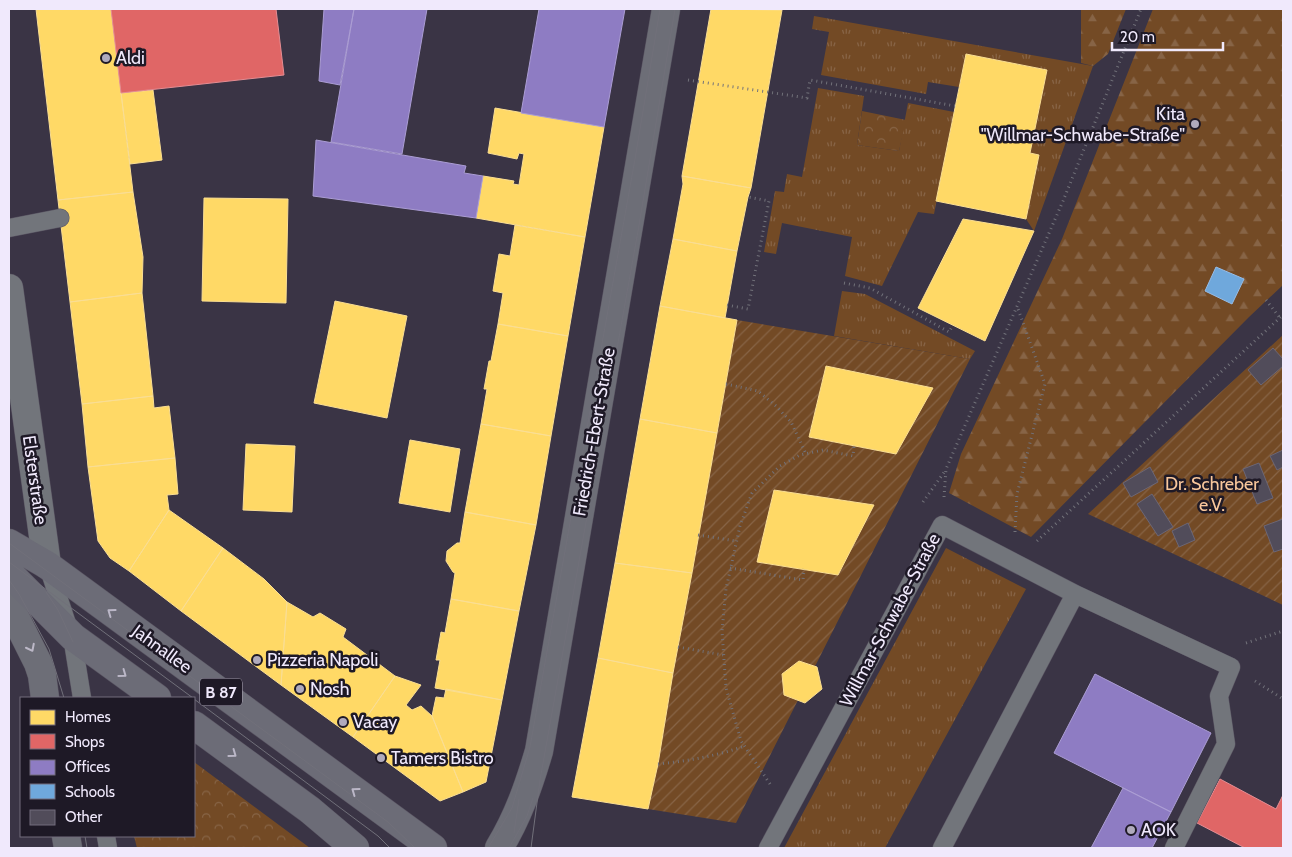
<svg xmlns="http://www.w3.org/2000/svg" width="1292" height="857" font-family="Cabin,sans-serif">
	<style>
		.grass { fill: url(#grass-tufts) }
		.forest { fill: url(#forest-firs) }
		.park { fill: url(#park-crowns) }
		.garden { fill: url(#garden-furrows) }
		.homes { fill: #ffd966; stroke: #fade93 }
		.shops { fill: #e06666; stroke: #e58d93 }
		.offices { fill: #8e7cc3; stroke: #ab9dd4 }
		.schools { fill: #6fa8dc; stroke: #96bce6 }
		.building { fill: #514c5a; stroke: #6c6675 }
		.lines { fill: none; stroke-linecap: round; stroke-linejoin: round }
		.lane-casing { stroke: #585361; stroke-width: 19 }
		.street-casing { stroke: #585361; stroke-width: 29 }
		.secondary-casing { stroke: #585361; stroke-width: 29 }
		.primary-casing { stroke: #585361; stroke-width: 29 }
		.path { stroke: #72727a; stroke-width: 3; stroke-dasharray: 1 4; stroke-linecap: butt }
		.lane { stroke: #72757b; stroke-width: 18 }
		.street { stroke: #72757b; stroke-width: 28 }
		.secondary { stroke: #6d6e77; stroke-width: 28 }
		.primary { stroke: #6c6c77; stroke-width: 28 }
		.tram { stroke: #71707a; stroke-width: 1 }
		.oneway { stroke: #bbb7c7 }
		.oneway2 { stroke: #bcb8c7 }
		.poi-dot { fill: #b0aabc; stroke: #1e1926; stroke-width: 2 }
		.labels { text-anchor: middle; stroke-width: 5; stroke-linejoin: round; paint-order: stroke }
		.shield { fill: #1e1926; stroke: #b1abbc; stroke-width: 1 }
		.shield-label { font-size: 16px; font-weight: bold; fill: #f0e9fc }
		.poi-label { font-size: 18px; fill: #f0e9fc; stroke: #1e1926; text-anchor: start }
		.street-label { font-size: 18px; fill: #f0e9fc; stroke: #1e1926 }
		.park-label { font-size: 18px; fill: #f9c79c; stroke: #1e1926 }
	</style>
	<defs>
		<pattern id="grass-tufts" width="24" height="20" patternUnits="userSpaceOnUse" patternTransform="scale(1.25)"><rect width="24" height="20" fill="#734a25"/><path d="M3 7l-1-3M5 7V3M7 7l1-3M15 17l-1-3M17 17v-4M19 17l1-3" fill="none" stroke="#876446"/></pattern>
		<pattern id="forest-firs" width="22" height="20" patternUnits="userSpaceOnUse" patternTransform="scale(1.25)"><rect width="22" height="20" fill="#734a25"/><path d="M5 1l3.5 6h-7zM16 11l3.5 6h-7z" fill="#876446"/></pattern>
		<pattern id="park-crowns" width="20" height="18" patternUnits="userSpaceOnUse" patternTransform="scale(1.25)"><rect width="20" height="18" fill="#734a25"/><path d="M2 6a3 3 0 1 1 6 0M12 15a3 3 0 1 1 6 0" fill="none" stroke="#876446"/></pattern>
		<pattern id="garden-furrows" width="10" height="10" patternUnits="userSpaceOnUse" patternTransform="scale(1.25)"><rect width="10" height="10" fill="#734a25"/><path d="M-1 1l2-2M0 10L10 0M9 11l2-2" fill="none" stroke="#876446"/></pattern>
	</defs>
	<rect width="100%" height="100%" fill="#3a3445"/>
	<!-- grass -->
	<path class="grass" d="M814 16 1093 66 1034 231 1026 219 1039 155 1030 153 1046 70 966 54 959 87 928 82 926 94 821 75 829 32 812 29Z
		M818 88 864 96 857 145 899 151 908 103 954 112 934 214 918 212 882 286 845 276 852 237 782 223 776 254 764 252 775 191 784 192 787 174 802 177Z
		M842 291 865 294 975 351 970 359 834 336Z
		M946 548 1026 589 885 848H784Z"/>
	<!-- forest -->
	<path class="forest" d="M1081 9H1126L1108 54 1093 66 1081 63Z
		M1153 9H1283V285L1249 317 1031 537 949 493 961 454 1062 239Z"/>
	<!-- park -->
	<path class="park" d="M862 111 906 120 899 151 857 145Z
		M194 762 310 848H137L134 836H194Z"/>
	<!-- garden -->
	<path class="garden" d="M737 320 970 359 736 823 648 809Z
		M1283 335V605L1088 514Z"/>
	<!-- homes -->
	<path class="homes" d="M36 9H111L133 192 58 200Z
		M711 9 782 10 751 188 682 176Z
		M966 54 1047 70 1030 153 1039 155 1026 219 936 201Z
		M153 90 162 160 130 164 121 93Z
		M495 108 604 127 585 237 476 218 483 176 514 181 513 184 519 185 524 154 519 153 517 159 488 153Z
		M682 176 751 188 748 197 737 251 673 239 683 184Z
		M133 192 143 257 142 293 70 302 58 200Z
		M204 198 288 199 286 303 202 301Z
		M963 219 1034 231 985 341 918 308Z
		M515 225 585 237 568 336 498 324 503 293 493 291 499 254 510 256Z
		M673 239 737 251 725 318 660 306Z
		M142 293 153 396 82 404 70 302Z
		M335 301 407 316 387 418 314 403Z
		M660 306 737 320 717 433 640 419Z
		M498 324 568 336 551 436 481 424 487 389H484L489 361H491Z
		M826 366 933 388 896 454 809 437Z
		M153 396 154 408 169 406 175 458 88 467 82 404Z
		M640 419 717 433 692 573 615 563Z
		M481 424 551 436 536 525 465 512Z
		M410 440 460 449 450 512 399 503Z
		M246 444 295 446 292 512 243 510Z
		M175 458 178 494 167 495 169 510 129 571 110 558 98 541 88 467Z
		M774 490 874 505 838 575 757 562Z
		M169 510 223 548 181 611 129 571Z
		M465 512 536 525 519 611 451 599 455 573 453 572 446 561 447 551 457 543H460Z
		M223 548 264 579 287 602 281 685 181 611Z
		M615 563 692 573 673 673 598 658Z
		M451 599 519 611 502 700 435 688 440 660H436L441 632 445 633Z
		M287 602 313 617 320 613 346 629 343 637 395 676 353 737 281 685Z
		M598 658 673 673 658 764 648 809 572 797Z
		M799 661 817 667 822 689 805 703 784 695 782 674Z
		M395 676 421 685 406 705 412 710 421 706 432 716 463 792 440 801 353 737Z
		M446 689 502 700 486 782 463 792 432 716 436 697 444 698Z"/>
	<!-- shops -->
	<path class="shops" d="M111 9H276L284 75 121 93Z
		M1220 779 1276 809 1283 795V848H1245L1197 823Z"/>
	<!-- offices -->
	<path class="offices" d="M324 9H354L340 85 319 81Z
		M354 9H427L402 154 331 142Z
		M539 9H625L604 127 521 113Z
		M316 140 466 166 464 173 483 176 476 218 313 196Z
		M1095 674 1211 733 1171 812 1054 753Z
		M1123 788 1171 812 1152 848H1091Z"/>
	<!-- schools -->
	<path class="schools" d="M1216 267 1244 279 1232 304 1205 291Z"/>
	<!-- building -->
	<path class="building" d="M1273 348 1283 359V366L1261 385 1248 370Z
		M1283 450V467L1277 470 1270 456Z
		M1259 463 1273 498 1257 504 1243 469Z
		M1150 467 1158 482 1131 497 1123 483Z
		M1152 494 1173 527 1158 536 1137 504Z
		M1283 519V549L1274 552 1264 526Z
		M1188 523 1195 540 1179 547 1172 531Z"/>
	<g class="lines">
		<defs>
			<path id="lane" d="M9 228 60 218
				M48 566 73 642 82 698
				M106 836 108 848
				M768 848 942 525 1075 594 1231 667 1219 696 1226 744 1174 848
				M942 848 1075 594"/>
			<path id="street" d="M9 288 47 565"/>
			<path id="secondary" d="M9 605 38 663 42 675 45 698
				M66 836 68 848
				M499 848C518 817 529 785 539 751L666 9"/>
			<path id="primary" d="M9 543 47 565 433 848
				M9 573 73 637 157 698
				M194 725 310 810 355 848"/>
		</defs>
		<!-- lane casing -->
		<use href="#lane" class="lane-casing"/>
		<!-- street casing -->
		<use href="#street" class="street-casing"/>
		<!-- secondary casing -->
		<use href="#secondary" class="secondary-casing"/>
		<!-- primary casing -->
		<use href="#primary" class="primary-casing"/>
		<!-- path -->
		<path class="path" d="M688 80 807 98 810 80 955 106
			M844 283 870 288 949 332 953 325
			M1266 300 1280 318
			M727 305 748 309 769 201 748 197
			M726 384 758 391 776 406 791 422 806 454
			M944 497 946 469 1063 201 1141 9
			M923 502 945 471
			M1015 532 1017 494 1045 384 1017 306
			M698 535 736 541
			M1037 541 1283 315
			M730 568 803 580 804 569
			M1246 643 1283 631
			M678 647 723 655
			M1255 681 1283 699
			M658 764C688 761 716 756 745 746
			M770 784 741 741 726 688 722 631 726 589 740 526 752 493 780 466 800 455 823 450 853 456 854 446"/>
		<!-- lane -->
		<use href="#lane" class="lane"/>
		<!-- street -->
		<use href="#street" class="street"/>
		<!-- secondary -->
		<use href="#secondary" class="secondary"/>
		<!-- primary -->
		<use href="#primary" class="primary"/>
		<!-- tram -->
		<path class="tram" d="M9 543 388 822 415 848
			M9 562 193 698
			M9 580 19 594 49 649 64 698
			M46 592 58 610 73 642
			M194 699 378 836 390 848
			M514 833 519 799
			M85 836 87 848
			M488 848 512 808 530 747 635 159 660 9
			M509 848 527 816 533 798
			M531 848 540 780 638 231 675 9"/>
	</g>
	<!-- one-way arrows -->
	<defs><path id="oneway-chevron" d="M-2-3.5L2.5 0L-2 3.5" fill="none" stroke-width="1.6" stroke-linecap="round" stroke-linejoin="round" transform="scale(1.25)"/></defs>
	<g class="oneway">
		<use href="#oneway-chevron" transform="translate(111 612) rotate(-144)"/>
		<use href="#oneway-chevron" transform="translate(123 674) rotate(36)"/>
		<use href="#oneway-chevron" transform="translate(233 754) rotate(36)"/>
		<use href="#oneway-chevron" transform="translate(355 791) rotate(-144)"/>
	</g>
	<use class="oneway2" href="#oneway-chevron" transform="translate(31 648) rotate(63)"/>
	<!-- markers -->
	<g class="poi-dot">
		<circle cx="106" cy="58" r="5"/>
		<circle cx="1195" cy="124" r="5"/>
		<circle cx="257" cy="660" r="5"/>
		<circle cx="300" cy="689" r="5"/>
		<circle cx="343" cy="722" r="5"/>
		<circle cx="381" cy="758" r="5"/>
		<circle cx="1131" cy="830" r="5"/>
	</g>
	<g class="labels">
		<!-- shield labels -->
		<rect class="shield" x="200" y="678.5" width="42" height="27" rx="4"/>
		<g class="shield-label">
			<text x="221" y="698">B 87</text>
		</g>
		<!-- poi labels -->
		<g class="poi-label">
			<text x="116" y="64">Aldi</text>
			<text x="1185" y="120" text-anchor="end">Kita<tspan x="1185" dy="21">"Willmar-Schwabe-Straße"</tspan></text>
			<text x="267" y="666">Pizzeria Napoli</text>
			<text x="310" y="695">Nosh</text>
			<text x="353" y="728">Vacay</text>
			<text x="391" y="764">Tamers Bistro</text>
			<text x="1141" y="836">AOK</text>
		</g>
		<!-- street labels -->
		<g class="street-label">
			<text transform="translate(594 432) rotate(-80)" y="6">Friedrich-Ebert-Straße</text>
			<text transform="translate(35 480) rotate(82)" y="6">Elsterstraße</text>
			<text transform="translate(890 620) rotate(-62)" y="6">Willmar-Schwabe-Straße</text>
			<text transform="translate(162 649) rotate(36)" y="6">Jahnallee</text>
		</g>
		<!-- park labels -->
		<g class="park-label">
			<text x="1212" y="490">Dr. Schreber<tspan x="1212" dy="21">e.V.</tspan></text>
		</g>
	</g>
	<!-- border -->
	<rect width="1292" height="857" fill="none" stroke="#f0e9fc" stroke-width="20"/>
	<!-- legend -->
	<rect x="20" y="697" width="175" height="140" fill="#1e1926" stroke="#726c7c"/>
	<rect x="30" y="710" width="25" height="15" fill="#ffd966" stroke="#726c7c"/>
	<text x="65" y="722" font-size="15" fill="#f0e9fc">Homes</text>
	<rect x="30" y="734" width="25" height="15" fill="#e06666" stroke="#726c7c"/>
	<text x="65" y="747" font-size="15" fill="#f0e9fc">Shops</text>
	<rect x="30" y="760" width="25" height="15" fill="#8e7cc3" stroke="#726c7c"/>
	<text x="65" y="772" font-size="15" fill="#f0e9fc">Offices</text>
	<rect x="30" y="784" width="25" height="15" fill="#6fa8dc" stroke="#726c7c"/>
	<text x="65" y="797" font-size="15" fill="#f0e9fc">Schools</text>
	<rect x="30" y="810" width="25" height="15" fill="#514c5a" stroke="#726c7c"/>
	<text x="65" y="822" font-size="15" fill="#f0e9fc">Other</text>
	<!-- scale -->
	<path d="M1112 42v8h111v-8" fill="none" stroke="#f0e9fc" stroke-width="2.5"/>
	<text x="1120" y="42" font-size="15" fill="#f0e9fc" stroke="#1e1926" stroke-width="4" paint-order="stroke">20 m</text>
</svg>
